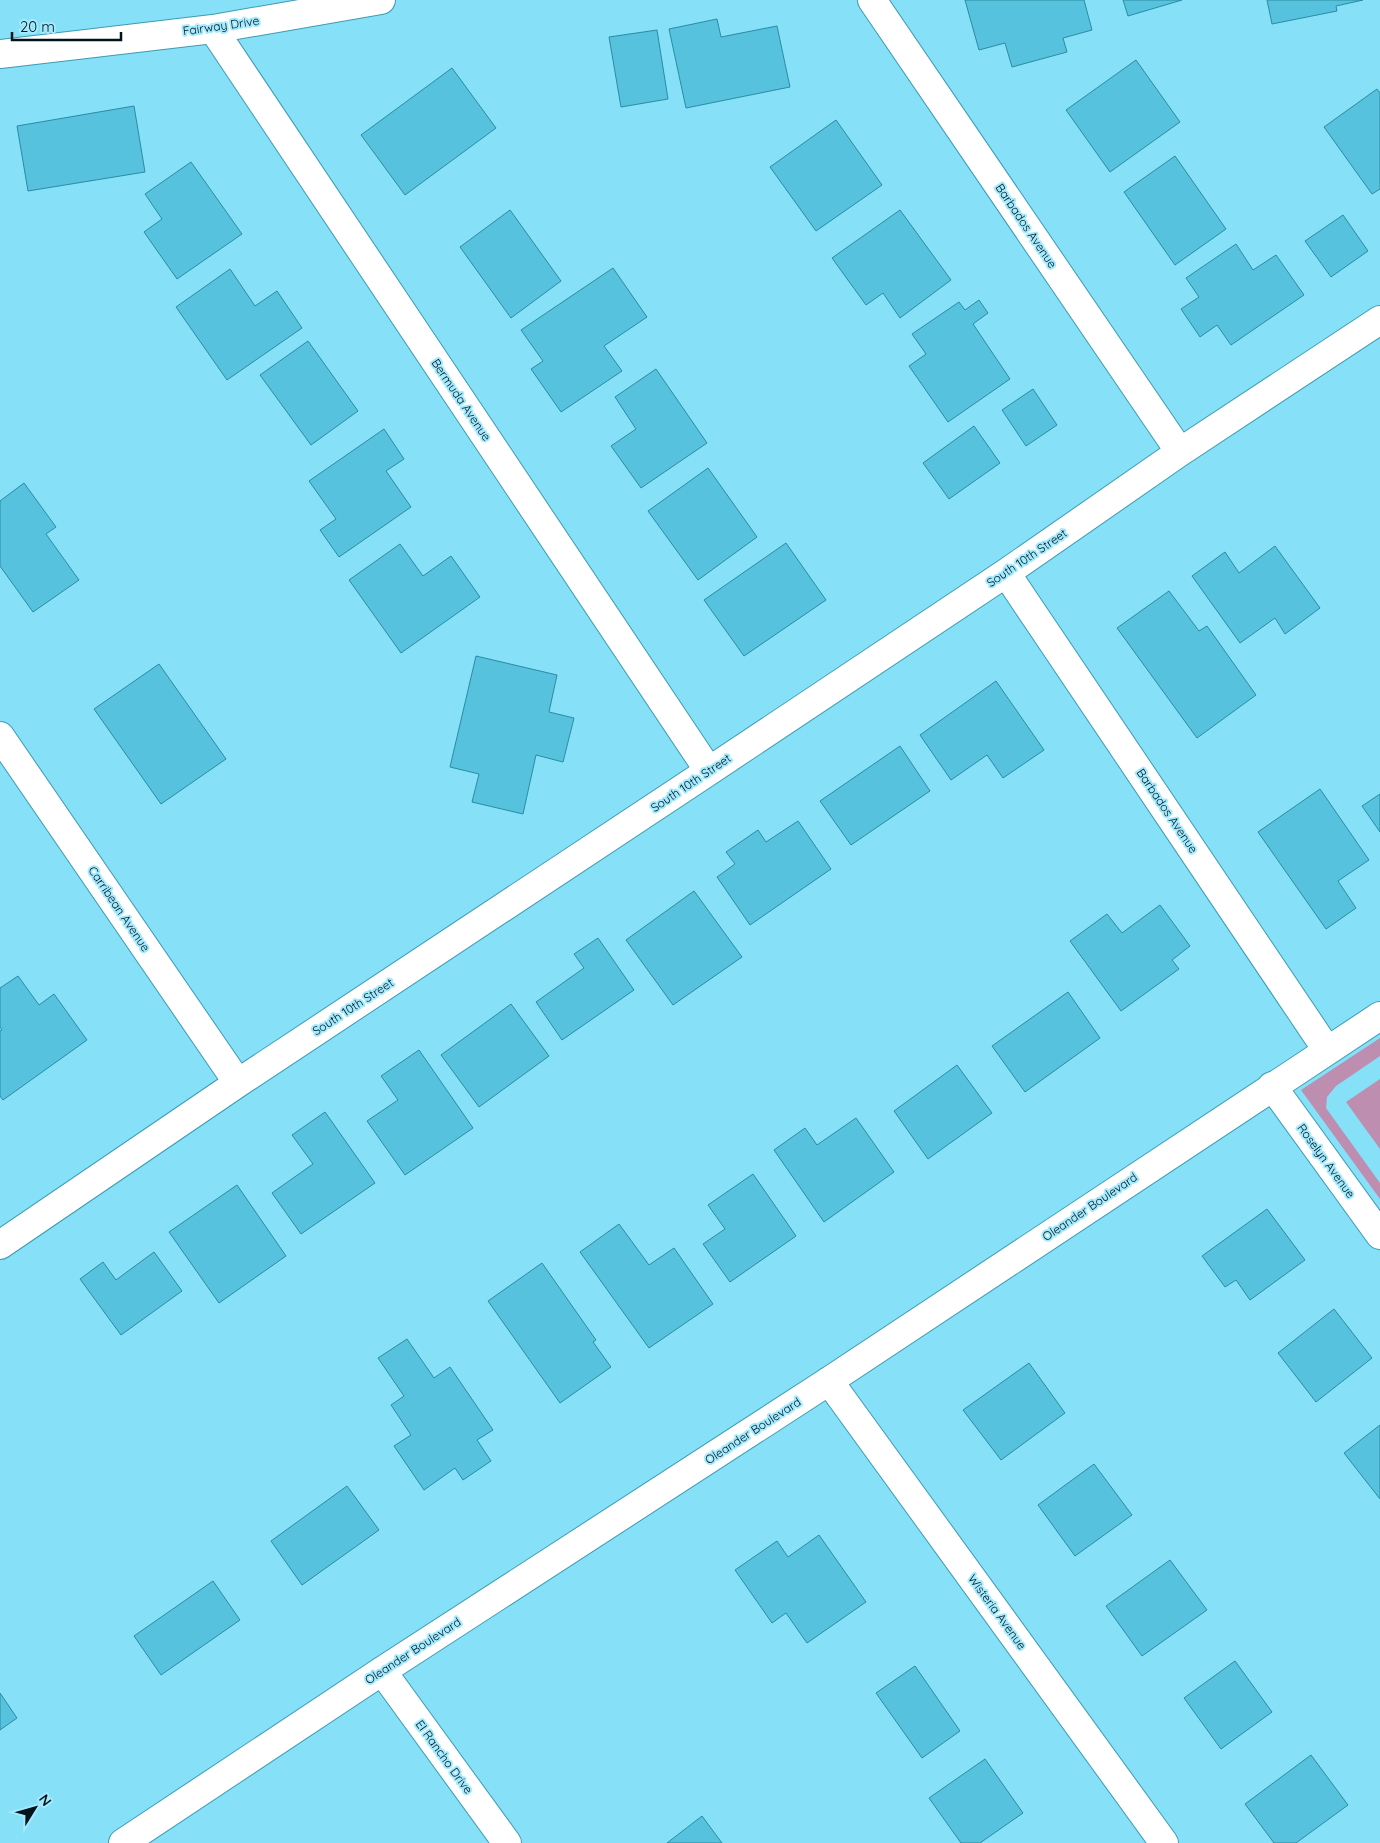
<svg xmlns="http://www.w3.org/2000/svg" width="1380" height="1843" font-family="Quicksand,sans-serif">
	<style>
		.green { fill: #be8eb0 }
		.building { fill: #56c2dd; stroke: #2b8ca2 }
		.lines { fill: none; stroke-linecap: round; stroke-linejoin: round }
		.street-casing { stroke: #3d9bb2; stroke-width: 30 }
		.secondary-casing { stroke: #3d9bb2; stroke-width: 30 }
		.street { stroke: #fff; stroke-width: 28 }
		.secondary { stroke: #fff; stroke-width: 28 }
		.labels { text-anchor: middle; stroke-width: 4; stroke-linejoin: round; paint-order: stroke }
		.street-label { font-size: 12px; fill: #00141b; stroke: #a4eafe }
	</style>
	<rect width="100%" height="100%" fill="#85e0f8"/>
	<!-- green -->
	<path class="green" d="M1380 1038V1056L1336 1086 1327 1097 1326 1108 1380 1183V1199L1301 1090Z
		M1380 1079V1149L1346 1102Z"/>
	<!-- building -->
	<path class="building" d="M965 0H1084L1092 30 1063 38 1067 52 1012 67 1005 43 979 50Z
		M1123 0H1182L1128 16Z
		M1267 0H1363L1336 6 1337 11 1272 24Z
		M717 19 721 37 777 26 790 87 686 108 669 29Z
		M657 30 668 99 621 107 609 37Z
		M1136 60 1180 122 1110 172 1066 110Z
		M452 68 496 128 405 195 361 135Z
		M1377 89 1380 93V189L1372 194 1324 127Z
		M134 106 145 172 28 191 17 126Z
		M836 120 882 185 816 231 770 167Z
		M1175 156 1226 229 1175 265 1124 192Z
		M191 162 242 234 177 279 144 232 162 219 145 194Z
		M510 210 561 281 511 318 460 247Z
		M900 210 951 280 900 318 883 293 866 305 832 258Z
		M1343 215 1368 251 1331 277 1305 241Z
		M1236 244 1253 270 1276 255 1304 295 1231 345 1217 325 1200 337 1181 309 1199 297 1186 278Z
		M613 268 647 317 604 346 622 371 561 412 531 369 543 361 521 330Z
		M230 269 255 306 277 291 302 328 227 380 176 307Z
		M979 300 988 313 973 324 1010 379 948 422 909 366 926 354 912 334 959 302 965 310Z
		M308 341 358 411 311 445 260 375Z
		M656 369 707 443 641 488 611 446 636 429 615 397Z
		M1033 389 1057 425 1026 446 1002 410Z
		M974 426 1000 463 949 499 923 463Z
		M384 429 404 459 386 471 411 507 339 557 320 530 336 519 309 481Z
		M708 468 757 537 698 580 648 511Z
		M24 483 56 527 46 534 79 580 33 612 0 566V501Z
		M786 543 826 600 744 656 704 600Z
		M400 544 423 576 451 556 480 597 401 653 349 580Z
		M1275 546 1320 608 1285 634 1275 618 1240 643 1192 576 1225 552 1239 573Z
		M1169 591 1199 631 1207 626 1256 695 1197 738 1117 628Z
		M476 656 557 675 549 712 574 718 563 762 536 755 523 814 472 802 479 774 450 767Z
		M159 664 226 759 161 804 94 709Z
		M996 681 1044 750 1003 778 987 755 951 780 920 735Z
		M900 746 930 791 851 845 820 801Z
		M1320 789 1369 860 1338 881 1356 908 1326 929 1258 832Z
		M1380 794V832L1362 806Z
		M798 821 831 869 750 925 717 877 735 864 726 852 758 830 766 842Z
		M694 891 742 957 673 1005 626 940Z
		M1160 905 1190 946 1172 960 1179 969 1121 1011 1070 941 1107 914 1122 933Z
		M598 938 634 990 562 1040 536 1002 584 968 574 954Z
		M18 976 39 1005 54 994 87 1040 3 1100 0 1096V1031L2 1030 0 1027V988Z
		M1068 992 1100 1038 1025 1092 992 1046Z
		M511 1004 549 1056 479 1107 441 1055Z
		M419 1050 473 1128 405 1175 367 1121 398 1100 381 1076Z
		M957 1065 992 1113 928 1159 894 1111Z
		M325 1112 375 1183 301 1234 272 1193 313 1164 292 1135Z
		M856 1118 894 1172 824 1222 774 1150 805 1128 817 1145Z
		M753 1174 796 1236 730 1282 703 1244 725 1229 708 1205Z
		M237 1185 286 1256 219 1303 169 1232Z
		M1267 1209 1305 1260 1250 1300 1236 1280 1225 1287 1202 1256Z
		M619 1224 649 1265 674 1248 713 1304 649 1348 580 1252Z
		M154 1252 182 1291 121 1335 80 1279 103 1262 116 1280Z
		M542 1263 596 1340 593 1342 611 1367 560 1403 488 1301Z
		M1334 1309 1372 1358 1316 1402 1278 1353Z
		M407 1339 434 1378 450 1367 493 1430 477 1440 491 1461 463 1480 455 1468 424 1490 394 1446 411 1435 391 1405 404 1396 378 1358Z
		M1029 1363 1065 1413 1001 1460 963 1410Z
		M1380 1425V1499L1344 1453Z
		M1094 1464 1132 1515 1075 1556 1038 1505Z
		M347 1486 379 1530 302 1585 271 1541Z
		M819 1535 866 1602 807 1643 786 1613 772 1623 735 1570 777 1541 788 1557Z
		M1170 1560 1207 1610 1142 1656 1106 1606Z
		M213 1581 240 1620 161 1675 134 1636Z
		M1235 1661 1272 1712 1221 1749 1184 1698Z
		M915 1666 960 1731 922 1758 876 1693Z
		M0 1693 17 1718 0 1730Z
		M1311 1755 1348 1805 1296 1843H1274L1245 1804Z
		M985 1759 1023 1813 980 1843H961L929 1798Z
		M702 1816 722 1843H667Z"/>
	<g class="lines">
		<defs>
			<path id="street" d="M872 0 1180 452
				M213 29 709 771
				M0 54 213 29 381 0
				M1006 573 1327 1050
				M0 736 238 1083
				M1272 1086 1380 1235
				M0 1245 238 1083 709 771 1006 573 1180 452 1380 320
				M829 1381 1164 1843
				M382 1671 507 1843"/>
			<path id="secondary" d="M123 1843 382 1671 829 1381 1380 1016"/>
		</defs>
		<!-- street casing -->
		<use href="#street" class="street-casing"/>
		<!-- secondary casing -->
		<use href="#secondary" class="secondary-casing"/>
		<!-- street -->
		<use href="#street" class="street"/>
		<!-- secondary -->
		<use href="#secondary" class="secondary"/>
	</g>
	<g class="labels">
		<!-- street labels -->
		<g class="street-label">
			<text transform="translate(221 26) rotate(-8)" y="4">Fairway Drive</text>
			<text transform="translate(1026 226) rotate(56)" y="4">Barbados Avenue</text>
			<text transform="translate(461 400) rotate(56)" y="4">Bermuda Avenue</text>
			<text transform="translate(1027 558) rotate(-34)" y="4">South 10th Street</text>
			<text transform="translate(691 783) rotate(-34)" y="4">South 10th Street</text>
			<text transform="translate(1167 811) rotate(56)" y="4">Barbados Avenue</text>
			<text transform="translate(119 909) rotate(56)" y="4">Carribean Avenue</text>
			<text transform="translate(353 1007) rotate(-33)" y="4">South 10th Street</text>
			<text transform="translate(1326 1161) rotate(54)" y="4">Roselyn Avenue</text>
			<text transform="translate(1090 1207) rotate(-34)" y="4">Oleander Boulevard</text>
			<text transform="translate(753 1431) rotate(-33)" y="4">Oleander Boulevard</text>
			<text transform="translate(997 1612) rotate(54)" y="4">Wisteria Avenue</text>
			<text transform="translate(413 1651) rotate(-33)" y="4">Oleander Boulevard</text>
			<text transform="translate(444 1757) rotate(54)" y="4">El Rancho Drive</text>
		</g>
	</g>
	<!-- north arrow -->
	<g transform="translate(35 1808) rotate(53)" stroke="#a4eafe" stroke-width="4" paint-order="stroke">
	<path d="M0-4L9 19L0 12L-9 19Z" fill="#00141b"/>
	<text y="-8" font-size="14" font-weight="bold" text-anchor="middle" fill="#00141b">N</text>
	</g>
	<!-- scale -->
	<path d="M12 32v8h109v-8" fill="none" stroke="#00141b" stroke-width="2.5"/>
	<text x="20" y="32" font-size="15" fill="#00141b" stroke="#a4eafe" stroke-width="4" paint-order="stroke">20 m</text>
</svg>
